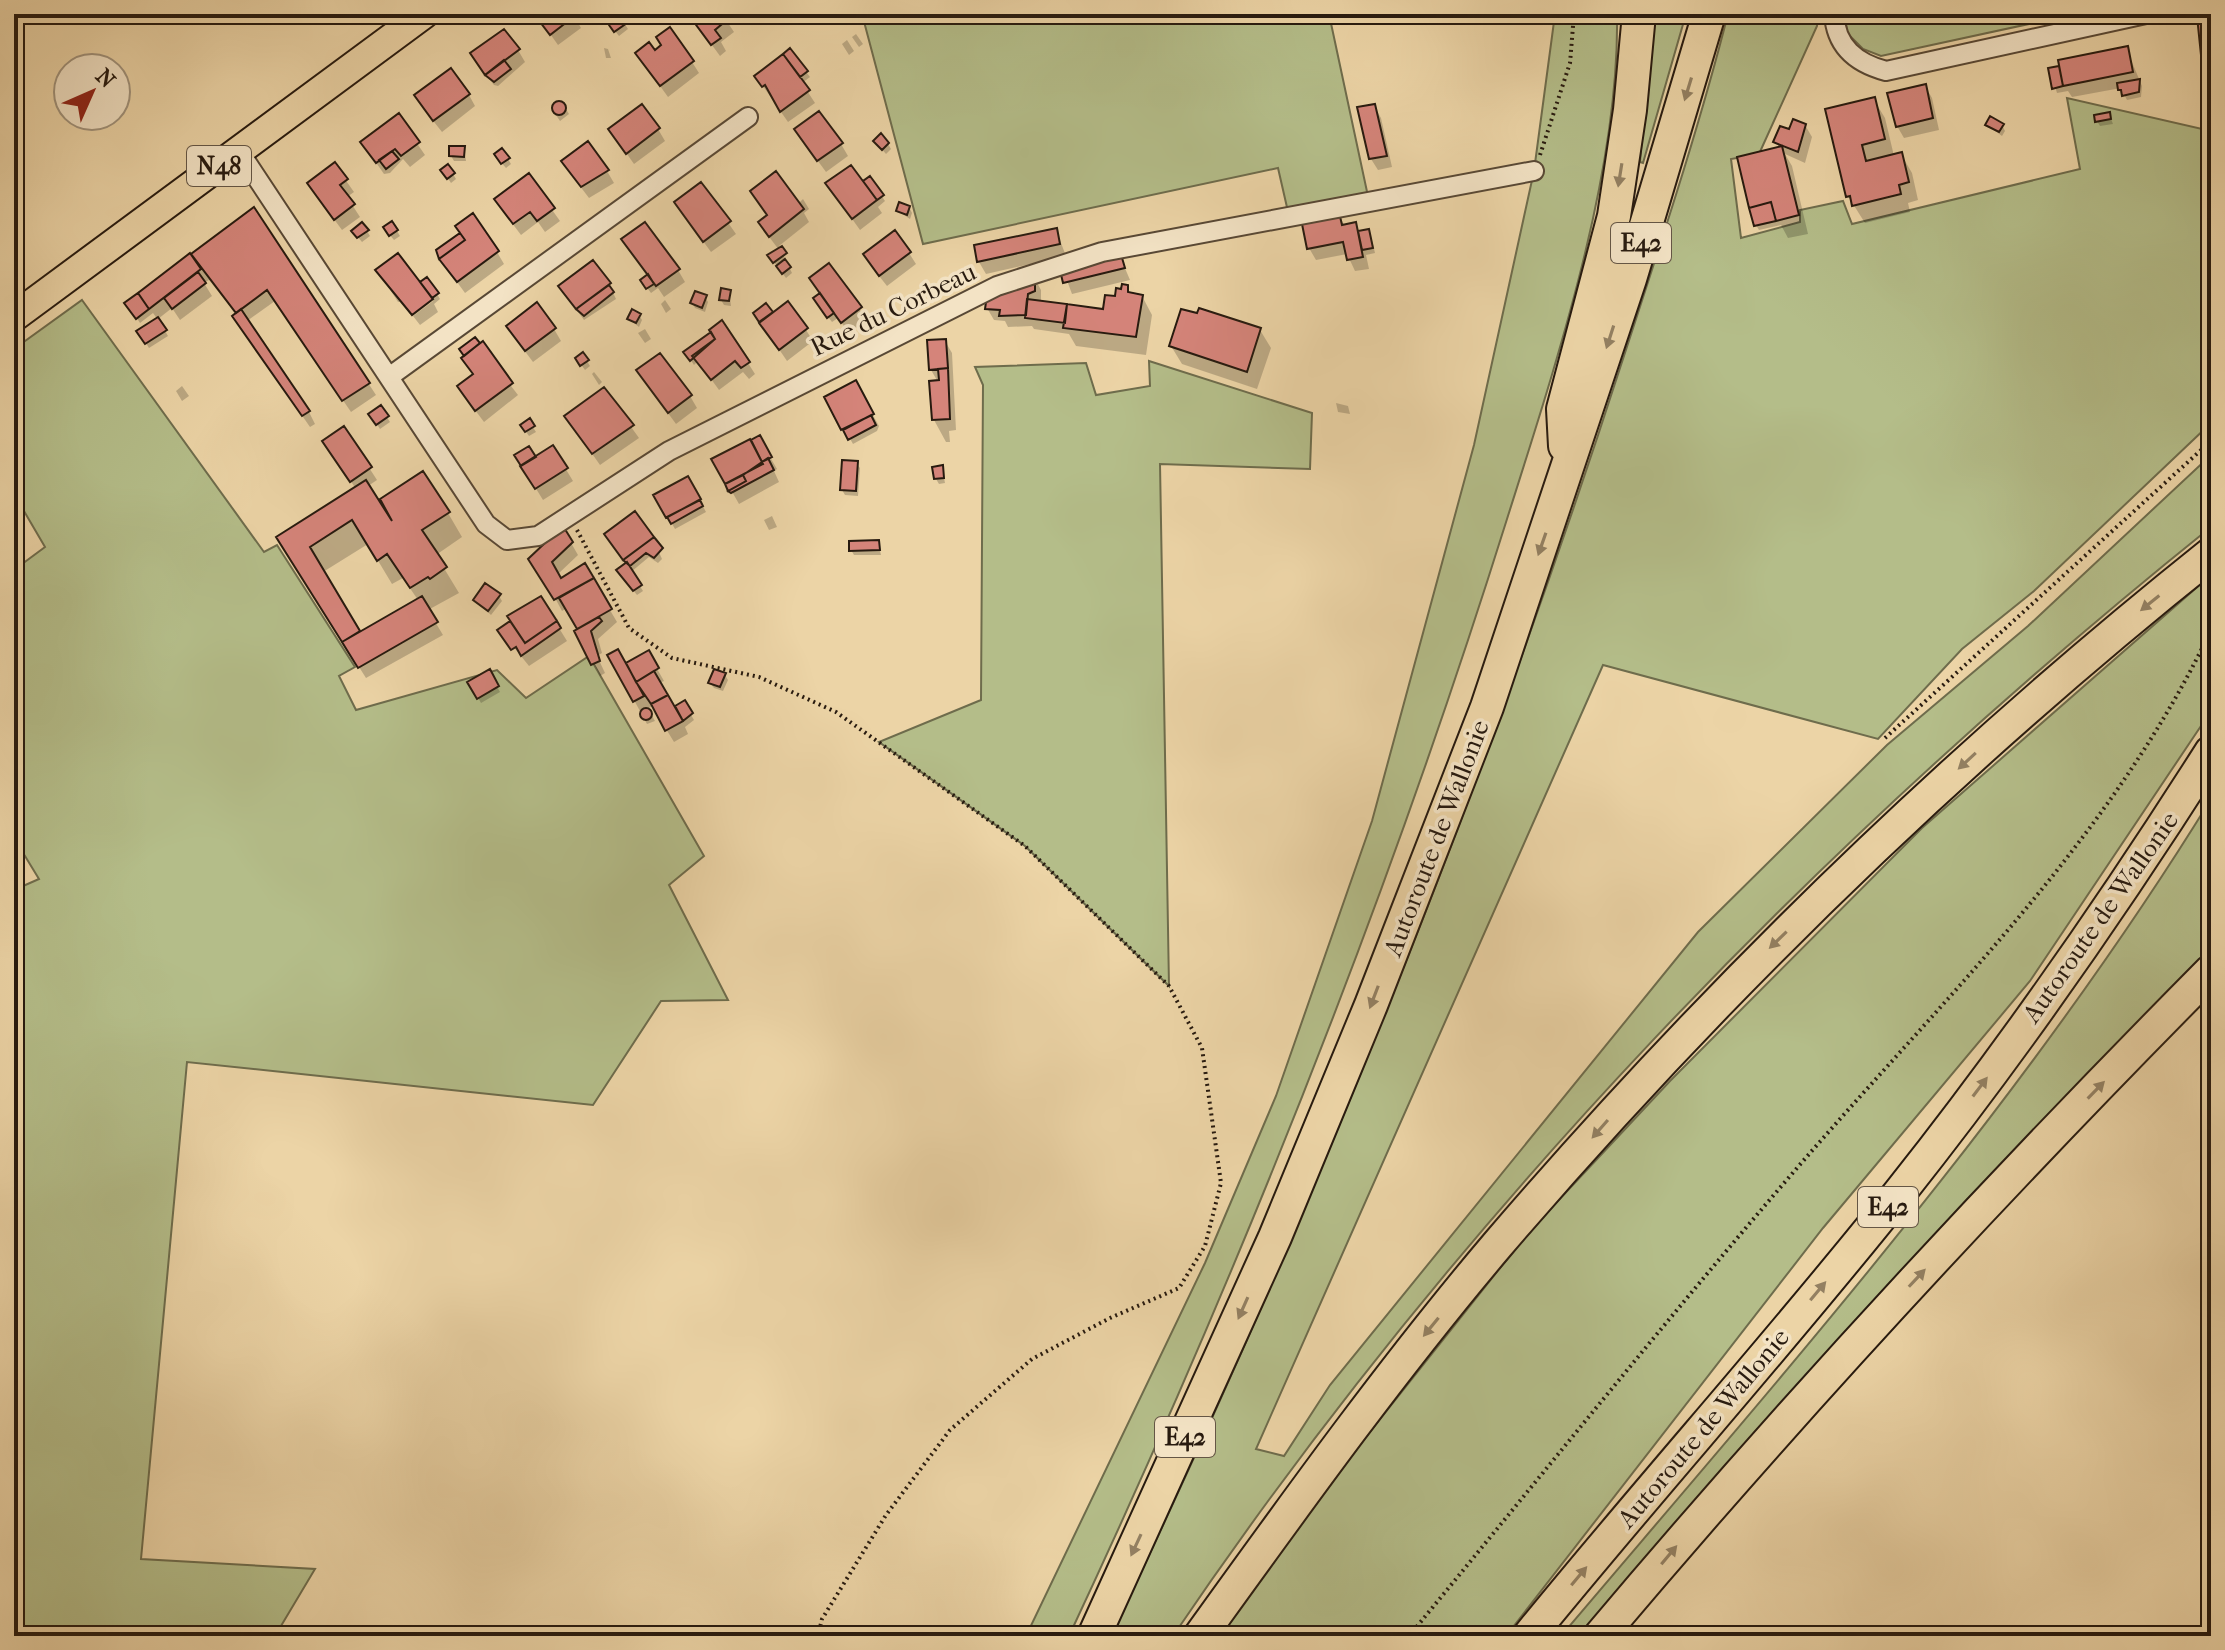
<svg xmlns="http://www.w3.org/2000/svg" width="2225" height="1650" font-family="'IM FELL French Canon',serif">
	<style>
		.green { fill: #b4bd89; stroke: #6e6c4c; stroke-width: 2 }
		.shadow { fill: #0003; fill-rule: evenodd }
		.building { fill: #d5847a; stroke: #271a0f; stroke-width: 2 }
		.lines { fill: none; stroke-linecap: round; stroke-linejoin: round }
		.minor-casing { stroke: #584835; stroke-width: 22 }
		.primary-casing { stroke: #271a0f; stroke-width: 32 }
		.motorway-casing { stroke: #271a0f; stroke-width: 36 }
		.path { stroke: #271a0f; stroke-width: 4; stroke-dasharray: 2 4; stroke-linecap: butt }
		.minor { stroke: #f3e3c5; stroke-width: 18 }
		.primary { stroke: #ecd4a6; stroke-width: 28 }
		.motorway { stroke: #ecd4a6; stroke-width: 32 }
		.oneway { fill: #938062 }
		.labels { text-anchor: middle; stroke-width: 7; stroke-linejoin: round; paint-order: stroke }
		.shield { fill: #f3e3c5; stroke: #645646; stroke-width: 2 }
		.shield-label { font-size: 24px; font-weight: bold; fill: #271a0f }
		.street-label { font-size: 26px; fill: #271a0f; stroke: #f3e3c5 }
	</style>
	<rect width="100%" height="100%" fill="#ecd4a6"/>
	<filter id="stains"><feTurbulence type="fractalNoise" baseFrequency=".0025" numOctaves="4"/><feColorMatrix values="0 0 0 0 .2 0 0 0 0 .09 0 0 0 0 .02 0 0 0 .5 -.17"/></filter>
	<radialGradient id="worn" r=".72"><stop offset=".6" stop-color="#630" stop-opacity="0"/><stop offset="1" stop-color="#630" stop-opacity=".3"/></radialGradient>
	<!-- green -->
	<path class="green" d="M862 14H1329L1369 201 1289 216 1278 168 923 244Z
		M1555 14H1617C1620 173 1555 367 1507 519 1388 899 1238 1275 1069 1636H1026L1205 1263 1276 1096 1372 821 1474 445 1534 171Z
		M1652 14H1686L1643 163 1640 162Z
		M1728 14H1818L1817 26 1759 154 1731 159 1741 238 1800 222V210L1843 201 1852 224 2080 169 2067 98 2211 131V423L2034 591 1962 649 1878 739 1603 665 1256 1449 1284 1456 1330 1385 1698 932 1887 745 2028 626 2211 455V527C1815 845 1458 1215 1173 1636H1111C1307 1224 1481 799 1621 365 1659 248 1698 132 1728 14Z
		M1845 14H2075L1881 56 1863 49 1847 33Z
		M82 300 264 552 277 545 355 667 339 676 356 710 497 670 526 698 589 656 704 856 669 885 728 1000 661 1001 593 1105 187 1062 141 1559 315 1569 275 1636H14V890L39 879 14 838V570L45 547 14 494V349Z
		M1149 361 1312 413 1310 469 1160 464 1169 986 1025 846 879 742 981 700 983 385 975 367 1086 363 1096 395 1150 386Z
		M2211 575V711L2030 981 1823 1228 1506 1636H1221L1300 1520 1527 1234 1670 1081 1922 828Z
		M2211 799V949L2065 1099 1857 1322 1581 1636H1561C1789 1367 2026 1100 2211 799Z"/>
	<!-- shadow -->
	<path class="shadow" d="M536 14H573L581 28 558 45Z
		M657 14H668V23L660 19Z
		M722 14 734 32 721 42 726 51 720 56 698 26Z
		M621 18 628 29 619 36 611 26Z
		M856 34 863 44 859 47 852 37Z
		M847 40 854 51 849 55 842 44Z
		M663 46 692 62 699 73 668 97 637 54 654 53Z
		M604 48 608 49 611 58H606Z
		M2126 48 2142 86 2141 97 2127 100 2121 88 2072 97 2068 91 2057 93 2050 70Z
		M518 50 525 62 498 86 494 85 479 66Z
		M790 51 810 77 802 83 815 103 788 122 756 76Z
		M1925 86 1932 98 1939 130 1904 138 1897 126Z
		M469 95 475 106 442 132 423 108Z
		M1874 100 1885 118 1894 156 1901 154 1912 173 1918 200 1908 203 1910 212 1865 223 1848 196Z
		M562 103 569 114 560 121 552 109Z
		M1374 106 1381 118 1392 167 1378 170 1371 159Z
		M2109 114 2113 124 2100 126 2097 121Z
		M398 116 425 155 410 167 403 159 390 173 384 174 370 154Z
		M1805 125 1812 137 1805 163 1785 154 1792 166 1808 234 1788 238 1781 225 1759 230 1756 225 1780 148 1776 142Z
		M1987 125H2002L2005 131 2002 136Z
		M658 129 665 141 634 164 610 130Z
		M804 142 841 144 848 156 826 172Z
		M888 144 891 149 886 154 879 146Z
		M464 148 466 161H454L451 156Z
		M508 159 511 164 506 168 499 160Z
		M335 165 354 192 347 197 360 217 342 230 316 195Z
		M443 171 453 174 456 179 451 183Z
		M607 171 614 183 589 198 570 173Z
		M528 176 560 221 545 232 538 222 521 235 503 211Z
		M870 179 885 201 878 207 882 213 860 230 835 195Z
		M701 184 736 234 711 252 683 214Z
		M803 199 809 209 804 213 809 222 779 246 792 273 786 278 773 261 779 250 767 234Z
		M909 207 912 213 910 219 898 211Z
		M254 210 376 395 351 412 275 301 247 321 309 412 315 424 310 427 241 328 237 315 209 280 204 283 212 296 180 320 172 308 158 319 168 336 149 348 139 332 158 320 153 313 140 323 127 303Z
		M1338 214 1345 226 1355 224 1360 233 1368 231 1371 236 1375 253 1366 255 1369 269 1355 271 1347 254 1316 260 1309 248Z
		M1056 230 1066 256 986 274 979 262 976 247Z
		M367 231 370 236 362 242 357 236Z
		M397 231 400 236 394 240 388 233Z
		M462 234 497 252 504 264 465 293 449 271Z
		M909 253 916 264 887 286 872 267Z
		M1119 254 1130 280 1072 294 1062 267Z
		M829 266 867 320 849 333 838 318 832 322 818 304Z
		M678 270 685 282 664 297 658 288 651 293 642 281Z
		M378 271 437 294 440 299 434 304 438 312 420 325 413 316 433 301V296L398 302Z
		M1035 279 1041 290V303L1105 311 1127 287 1131 295 1142 296 1152 315 1146 355 1076 346 1069 334 1034 329 1032 326 1008 327 1005 321 994 320 987 308Z
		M609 284 616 299 584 320 568 298Z
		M729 291 731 306 724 305 721 300Z
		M705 297 708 302 705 312 695 308 692 303Z
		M665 300 671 309 666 313 661 304Z
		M766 306 772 315 806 330 813 341 787 361 755 314Z
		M639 315 642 320 639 327 629 319Z
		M554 329 561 341 533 362 515 338Z
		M645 329 651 339 645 343 638 333Z
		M1260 330 1271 348 1257 389 1182 364 1171 346Z
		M475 339 518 395 484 422 466 398 474 376 466 356Z
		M945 341 952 353 956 430 949 431 950 442H946L934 420 938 382 931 370Z
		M686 353 748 363 755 374 749 379 743 372 719 390 698 361 694 365Z
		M577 359 587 361 590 366 585 370Z
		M594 372 602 382 599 385 592 374Z
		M646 383 690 396 697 408 676 424Z
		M855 383 879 426 877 431 853 444 827 398Z
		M182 386 189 396 182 401 176 391Z
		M604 389 639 438 600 465 574 428Z
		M1336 403 1348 406 1350 414 1338 412Z
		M381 408 390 422 380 429 371 415Z
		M529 421 536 432 529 436 522 426Z
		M344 429 377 480 368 486 395 530 448 513 462 537 436 555 459 593 428 610 443 635 366 678 293 563 356 489 332 453ZM368 544 392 584 403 578 418 600 360 634 323 572Z
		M759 438 777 469 774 471 779 482 739 504 714 460Z
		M553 448 573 481 543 500 530 479 535 459Z
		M856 463 860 468 858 496 845 495 842 490Z
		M942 467 945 483 939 484 936 479Z
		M688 478 706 512 675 529 656 495Z
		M772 516 777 527 769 530 764 520Z
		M563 529 578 555 557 575 560 581 584 566 617 622 598 639 602 653 597 656 605 673 600 676 567 608 562 611 555 598 571 594 568 588 531 559Z
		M878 542 881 555H854L851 550Z
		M614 546 658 550 662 559 658 563 649 557 631 572 643 591 637 595 621 575 627 564Z
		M499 596 502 601 491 615 475 600Z
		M541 599 567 641 529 666 500 630Z
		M648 653 664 681 659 683 674 709 684 703 694 720 685 727 688 734 674 742 652 706 648 709 655 721 647 724 610 656 625 666Z
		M489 672 500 692 481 703 470 683Z
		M725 675 728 680 723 691 714 688 710 683Z"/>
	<!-- building -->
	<path class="building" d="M534 14H575L576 15 550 35Z
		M688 14H724L728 19 715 30 721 38 711 45Z
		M2211 14V93L2205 94 2197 16Z
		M622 15 627 23 614 32 609 25Z
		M670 27 694 61 660 86 635 53 649 42 655 50 661 45 656 37Z
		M504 29 520 49 485 75 470 53Z
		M2128 46 2133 72 2063 86 2058 60Z
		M790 48 808 71 800 77 783 54Z
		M783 54 810 90 780 112 765 85 762 87 754 76Z
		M504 60 511 69 494 82 485 75Z
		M2059 66 2063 86 2052 89 2048 68Z
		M451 68 470 94 433 121 414 95Z
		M2140 79 2139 92 2122 96 2121 90H2118L2117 83Z
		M1926 84 1933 118 1896 127 1887 93Z
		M1875 97 1885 139 1862 145 1866 161 1902 152 1909 182 1899 185 1901 194 1852 206 1850 196 1846 197 1825 109Z
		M552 108a7 7 0 1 1 14 0a7 7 0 1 1-14 0Z
		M642 104 660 128 626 154 608 129Z
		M1375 104 1387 156 1369 159 1357 107Z
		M819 111 843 143 817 161 794 129Z
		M2110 112 2111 119 2095 122 2094 115Z
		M399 113 420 142 401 156 395 149 376 163 360 142Z
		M1990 116 2004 124 1999 132 1985 125Z
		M1793 119 1806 124 1798 152 1773 142 1780 126 1789 129Z
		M881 133 889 143 882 150 873 141Z
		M588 141 609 170 581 187 561 161Z
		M449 146H465L464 157 449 156Z
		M1782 146 1799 215 1776 221 1771 202 1749 208 1737 157Z
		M502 148 510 158 501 164 494 154Z
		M392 151 399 159 386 169 379 160Z
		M335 162 348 179 340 185 355 204 334 220 307 183Z
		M448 164 455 173 447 179 440 170Z
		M851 165 877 200 852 219 825 183Z
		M776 171 804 209 769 237 758 222 767 215 750 191Z
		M529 173 555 208 537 221 530 212 513 224 494 199Z
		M870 176 884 195 877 200 863 181Z
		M701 182 731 221 703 242 674 202Z
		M899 202 910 206 907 215 896 211Z
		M1771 202 1776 221 1754 226 1749 208Z
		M254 207 370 383 342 401 267 290 236 313 191 254Z
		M1339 212 1342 225 1356 222 1363 257 1347 260 1343 242 1307 249 1301 219Z
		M473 213 499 251 457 282 439 259 465 240 455 226Z
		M392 221 398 230 389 236 383 227Z
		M362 222 369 230 357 238 351 231Z
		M645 222 680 269 656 286 621 239Z
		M1057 228 1060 244 977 262 974 245Z
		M1369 229 1373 248 1362 250 1358 231Z
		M895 230 911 252 879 276 863 254Z
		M460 233 465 240 439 259 436 250Z
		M782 246 787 253 773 263 767 255Z
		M1120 251 1125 268 1063 283 1059 266Z
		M190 253 201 269 149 309 138 293Z
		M398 253 433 299 412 315 375 270Z
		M785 259 791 267 782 274 776 266Z
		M593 260 611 283 576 309 558 286Z
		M829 263 862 307 841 323 809 278Z
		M198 272 206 283 172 309 164 298Z
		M648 274 654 284 646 289 640 280Z
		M1035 276V291L1028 294 1026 315 999 316 1000 310 985 309 987 295 1014 284 1029 285 1028 278Z
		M427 277 439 293 432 298 420 282Z
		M1122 284 1128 285V292L1143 295 1136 337 1063 328 1067 304 1103 309 1105 295 1115 296 1116 288 1121 289Z
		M609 285 614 292 584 316 576 309Z
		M721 288 731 290 729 301 719 300Z
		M695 291 707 295 702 308 690 303Z
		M138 293 149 309 136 319 124 303Z
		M820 293 834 313 827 318 813 298Z
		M1027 299 1067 304 1065 323 1025 318Z
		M788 301 808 328 779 350 759 323Z
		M537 302 556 328 525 351 506 326Z
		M766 303 773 312 759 322 753 313Z
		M1199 308 1261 328 1247 372 1169 346 1181 309 1197 313Z
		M241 309 310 411 302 416 232 316Z
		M632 309 641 314 636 323 627 319Z
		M158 317 167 330 145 344 136 331Z
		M722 320 750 362 741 368 735 361 711 380 692 356 715 339 709 330Z
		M711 332 715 339 690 361 683 352Z
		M475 337 480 343 464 356 459 349Z
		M946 339 948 368 929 370 927 340Z
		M483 341 513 383 475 411 457 386 473 374 461 358Z
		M583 352 589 360 580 366 575 358Z
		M660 353 692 395 668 413 636 370Z
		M948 368 950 419 932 420 929 381 939 380 938 369Z
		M856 380 874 414 841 430 824 397Z
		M604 387 634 425 592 454 564 416Z
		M381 405 389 416 376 425 368 414Z
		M871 415 876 425 848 440 843 430Z
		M530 418 535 426 525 432 520 425Z
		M344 426 372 467 350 482 322 441Z
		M760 435 772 457 762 462 751 440Z
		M750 439 763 464 725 484 711 459Z
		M553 445 568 468 535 489 520 466Z
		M529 446 536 457 521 466 514 455Z
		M768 458 774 470 731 493 728 491 746 481 743 475Z
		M842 460 858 461 856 491 840 490Z
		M943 465 944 478 934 479 932 467Z
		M423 471 450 512 422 530 447 567 430 579 428 577 410 588 387 554 377 561 352 520 310 547 360 631 342 642 276 537 366 480 392 521 380 499Z
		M743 475 746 481 728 491 725 484Z
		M688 476 701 499 666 518 653 495Z
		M700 500 703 506 671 524 667 517Z
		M635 511 654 537 623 560 604 534Z
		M563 526 573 542 552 562 561 578 585 563 594 578 554 600 528 559Z
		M654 537 663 548 654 558 646 553 630 566 623 560Z
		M879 540 880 550 849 551V541Z
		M627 562 642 585 633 591 616 570Z
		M594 578 612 609 577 629 559 598Z
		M485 583 501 594 488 611 473 600Z
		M422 596 438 622 358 668 342 642Z
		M541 596 557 621 525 643 507 616Z
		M599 617 602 621 591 631 600 661 591 665 574 631Z
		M510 621 525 643 557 621 561 628 521 656 516 647 511 650 497 630Z
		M618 649 644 696 633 702 607 655Z
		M649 650 659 668 636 682 626 663Z
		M490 669 499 686 477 699 467 682Z
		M714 669 726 673 720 687 708 683Z
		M654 671 668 695 651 704 636 682Z
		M668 695 683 721 665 731 651 704Z
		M685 700 693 713 683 721 675 706Z
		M640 714a6 6 0 1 1 12 0a6 6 0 1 1-12 0Z"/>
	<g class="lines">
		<defs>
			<path id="minor" d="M1834 14C1836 47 1856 63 1886 71L2146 14
				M239 151 486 524 507 540 538 536 669 451 997 286 1102 252 1534 171
				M389 377 748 117"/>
			<path id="primary" d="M14 317 424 14"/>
			<path id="motorway" d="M1565 446 1563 409 1614 216 1630 110 1639 14
				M1094 1636 1275 1237 1371 1005 1487 707 1630 279 1709 14
				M1200 1636C1296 1503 1392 1369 1498 1244 1714 992 1952 761 2211 554
				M1529 1636C1651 1486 1781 1342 1901 1191 2013 1050 2115 903 2211 752
				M1600 1636C1794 1406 1999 1185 2211 971"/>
		</defs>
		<!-- minor casing -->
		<use href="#minor" class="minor-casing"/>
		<!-- primary casing -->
		<use href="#primary" class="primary-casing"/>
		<!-- motorway casing -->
		<use href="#motorway" class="motorway-casing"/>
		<!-- path -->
		<path class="path" d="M1540 155 1570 63 1574 14
			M577 530 629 628 672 658 759 677 836 712 1025 846 1169 986 1202 1048 1221 1183 1205 1246 1179 1288 1110 1318 1032 1359 950 1430 886 1515 822 1619 818 1636
			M1885 738 2211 441
			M1409 1636C1542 1475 1673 1311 1810 1153 1955 987 2115 832 2211 630"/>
		<!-- minor -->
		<use href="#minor" class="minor"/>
		<!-- primary -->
		<use href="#primary" class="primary"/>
		<!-- motorway -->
		<use href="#motorway" class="motorway"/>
	</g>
	<!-- one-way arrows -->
	<defs><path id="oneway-solid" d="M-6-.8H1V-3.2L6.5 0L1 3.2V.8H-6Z" transform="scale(2)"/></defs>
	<g class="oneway">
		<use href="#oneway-solid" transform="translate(1688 89) rotate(107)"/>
		<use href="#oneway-solid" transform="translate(1620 175) rotate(99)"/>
		<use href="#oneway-solid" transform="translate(1610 337) rotate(108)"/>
		<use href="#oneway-solid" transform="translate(1542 544) rotate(109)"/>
		<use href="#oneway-solid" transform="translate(2150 603) rotate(141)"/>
		<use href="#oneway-solid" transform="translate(1967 761) rotate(137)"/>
		<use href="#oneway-solid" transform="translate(1778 940) rotate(136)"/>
		<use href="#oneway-solid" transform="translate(1374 997) rotate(111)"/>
		<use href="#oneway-solid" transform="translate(1980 1087) rotate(-53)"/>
		<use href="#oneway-solid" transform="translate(2096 1090) rotate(-46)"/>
		<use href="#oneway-solid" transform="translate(1600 1129) rotate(131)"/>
		<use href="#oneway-solid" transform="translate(1917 1278) rotate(-47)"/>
		<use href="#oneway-solid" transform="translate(1818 1291) rotate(-50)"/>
		<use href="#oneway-solid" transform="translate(1243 1308) rotate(114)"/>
		<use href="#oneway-solid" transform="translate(1431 1327) rotate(129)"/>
		<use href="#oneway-solid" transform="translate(1136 1545) rotate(115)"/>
		<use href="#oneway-solid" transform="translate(1669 1555) rotate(-50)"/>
		<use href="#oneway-solid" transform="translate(1579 1576) rotate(-50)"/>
	</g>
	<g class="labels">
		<!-- shield labels -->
		<g class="shield">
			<rect x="187" y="146" width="64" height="40" rx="6"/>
			<rect x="1611" y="223" width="60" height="40" rx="6"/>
			<rect x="1858" y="1187" width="60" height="40" rx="6"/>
			<rect x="1155" y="1417" width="60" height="40" rx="6"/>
		</g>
		<g class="shield-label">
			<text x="219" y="174">N48</text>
			<text x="1641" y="251">E42</text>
			<text x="1888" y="1215">E42</text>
			<text x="1185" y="1445">E42</text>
		</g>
		<!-- street labels -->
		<g class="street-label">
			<text transform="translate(893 309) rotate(-26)" y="9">Rue du Corbeau</text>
			<text transform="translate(1436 838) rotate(-69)" y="9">Autoroute de Wallonie</text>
			<text transform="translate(2100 917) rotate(-55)" y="9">Autoroute de Wallonie</text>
			<text transform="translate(1703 1428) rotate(-50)" y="9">Autoroute de Wallonie</text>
		</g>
	</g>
	<!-- margin -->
	<rect width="2225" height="1650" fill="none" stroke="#ecd4a6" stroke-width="48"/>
	<rect x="16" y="16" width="2193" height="1618" fill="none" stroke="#271a0f" stroke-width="4"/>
	<rect x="24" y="24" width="2177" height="1602" fill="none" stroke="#271a0f" stroke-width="2"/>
	<!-- north arrow -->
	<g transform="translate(92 92) rotate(45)"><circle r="38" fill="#f3e3c5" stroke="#a1937c" stroke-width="2"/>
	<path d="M0-6L14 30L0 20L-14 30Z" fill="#8f2418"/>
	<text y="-12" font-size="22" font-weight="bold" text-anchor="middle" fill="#271a0f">N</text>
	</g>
	<rect width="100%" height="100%" filter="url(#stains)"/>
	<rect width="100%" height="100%" fill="url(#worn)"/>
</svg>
